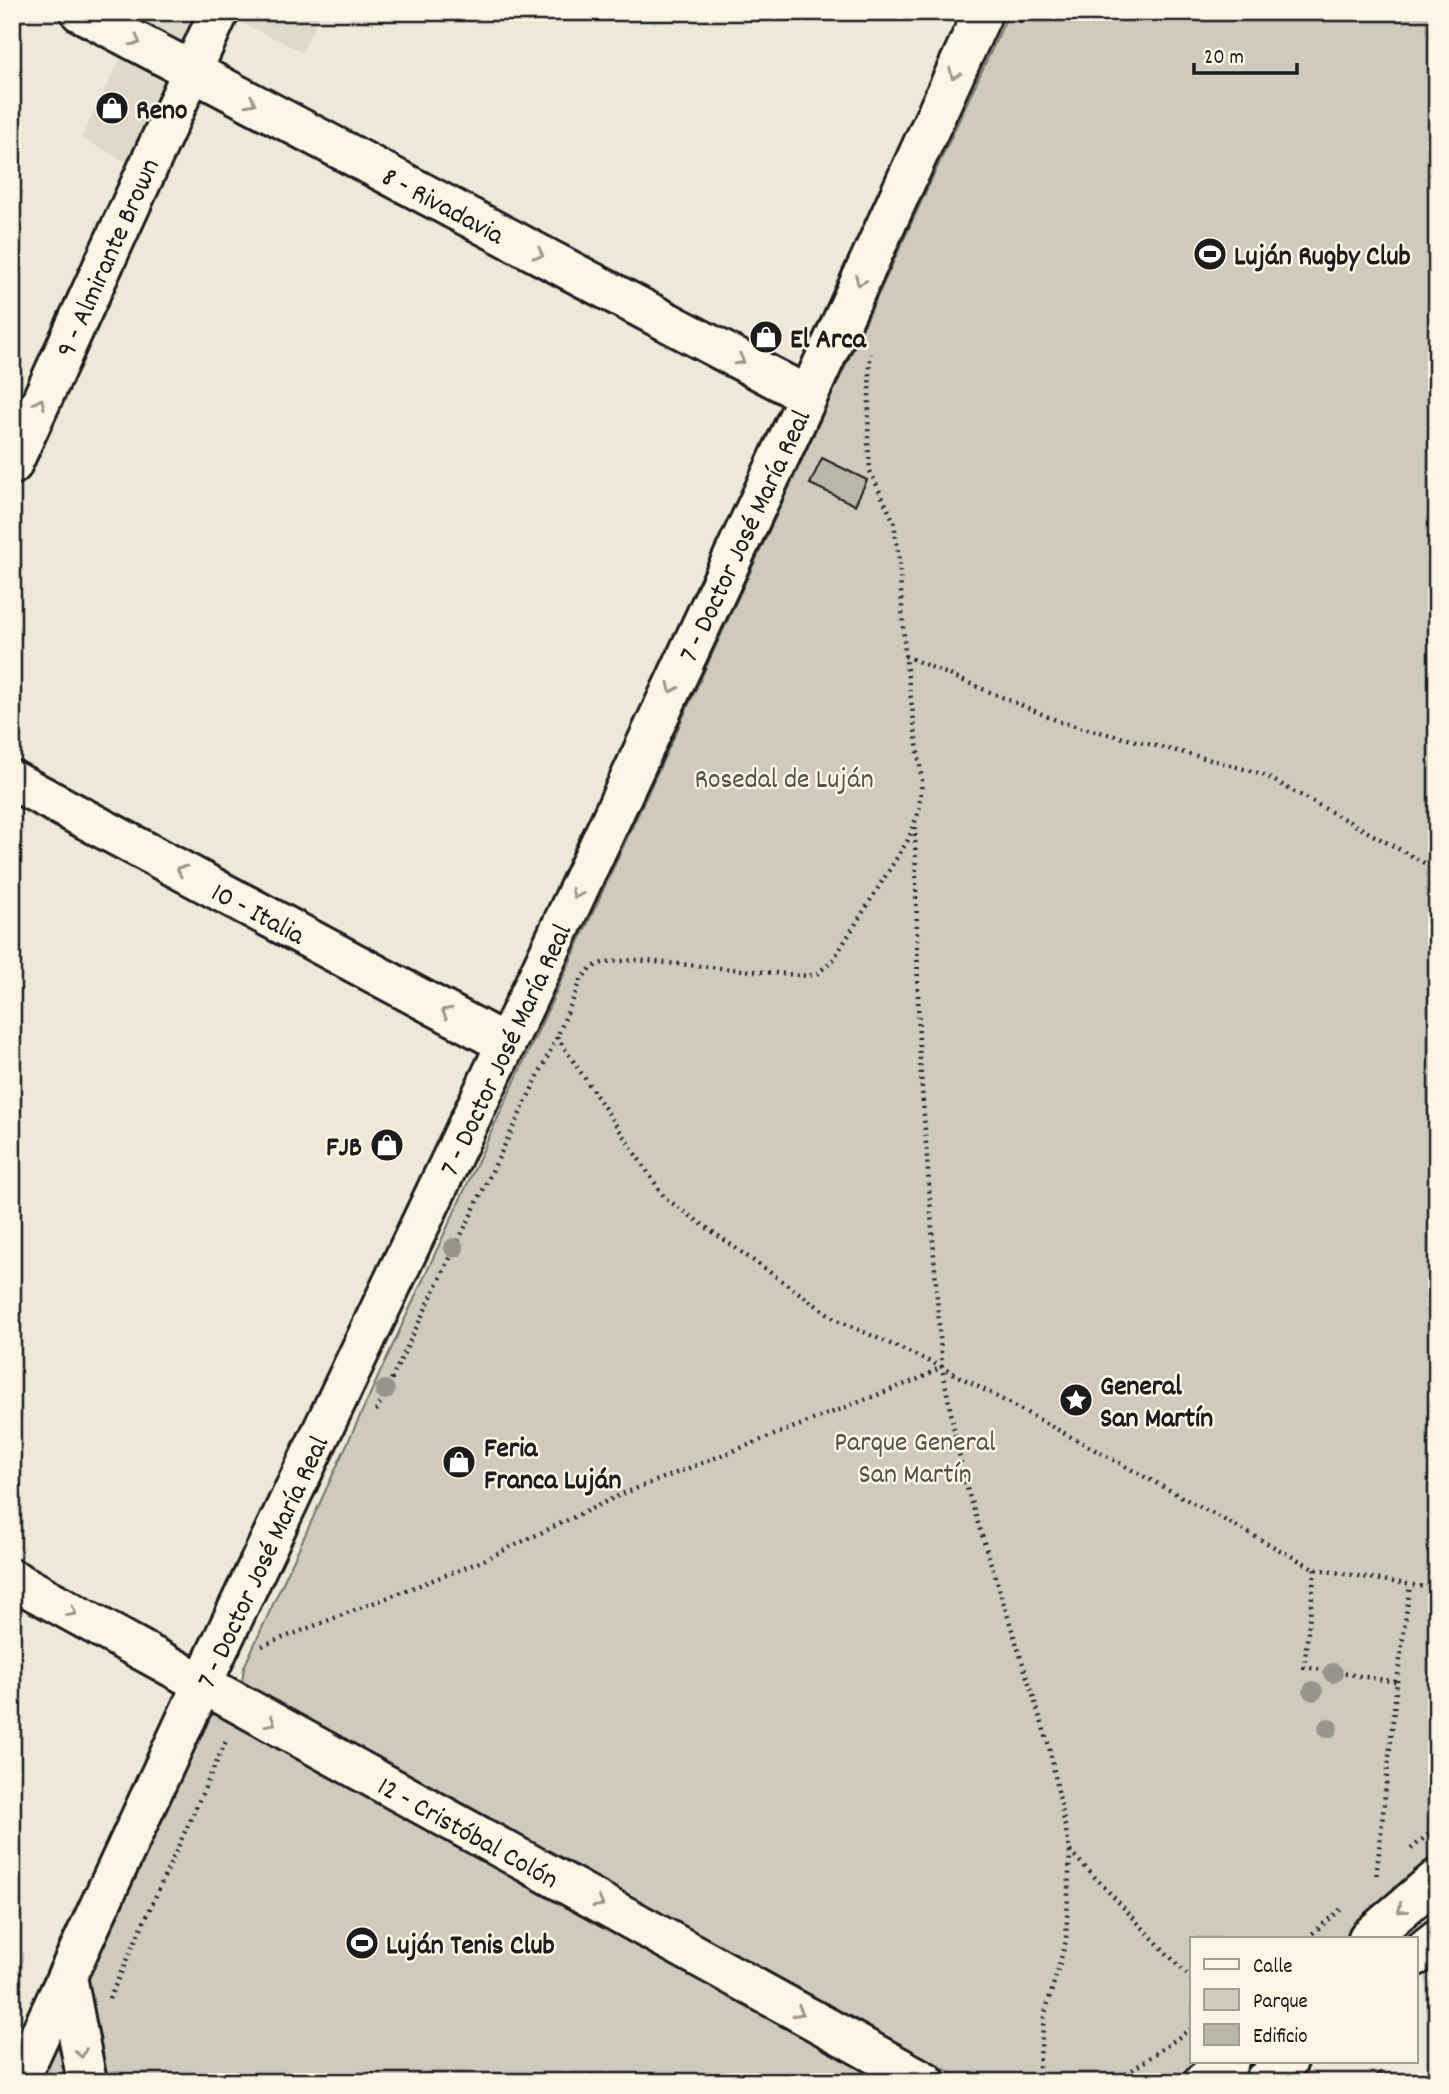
<svg xmlns="http://www.w3.org/2000/svg" width="1449" height="2094" font-family="Dekko,sans-serif">
	<style>
		.built { fill: #ded9cb }
		.green { fill: #cfcabd; stroke: #76736c; stroke-width: 2 }
		.building { fill: #bab6aa; stroke: #1c1c1c; stroke-width: 2 }
		.lines { fill: none; stroke-linecap: round; stroke-linejoin: round }
		.minor-casing { stroke: #1c1c1c; stroke-width: 44 }
		.major-casing { stroke: #1c1c1c; stroke-width: 44 }
		.path { stroke: #1c1c1c; stroke-width: 4.5; stroke-dasharray: 2 5; stroke-linecap: butt }
		.minor { stroke: #fcf5e5; stroke-width: 38 }
		.major { stroke: #fcf5e5; stroke-width: 38 }
		.tree { fill: #98948b }
		.oneway { stroke: #97938b }
		.labels { text-anchor: middle; stroke-width: 5; stroke-linejoin: round; paint-order: stroke }
		.poi-label { font-size: 28px; font-weight: bold; fill: #1c1c1c; stroke: #fcf5e5; text-anchor: start }
		.street-label { font-size: 28px; fill: #1c1c1c; stroke: #fcf5e5 }
		.park-label { font-size: 28px; fill: #52504c; stroke: #fcf5e5 }
	</style>
	<rect width="100%" height="100%" fill="#eee8d9"/>
	<filter id="ink" filterUnits="userSpaceOnUse"><feTurbulence type="fractalNoise" baseFrequency=".0143" numOctaves="2"/><feDisplacementMap in="SourceGraphic" scale="14" xChannelSelector="R" yChannelSelector="G"/><feConvolveMatrix kernelMatrix="1 2 1 2 8 2 1 2 1" color-interpolation-filters="sRGB"/></filter>
	<g filter="url(#ink)">
		<!-- built -->
		<path class="built" d="M112 12H201L185 40 180 43Z
			M240 12H321L302 52 236 20Z
			M120 59 162 79 167 87 133 165 81 138Z"/>
		<!-- green -->
		<path class="green" d="M1009 12H1437V1863L1349 1938H1192V2061H1207L1183 2082H968L252 1695 242 1683 244 1667Z
			M216 1713H230L907 2082H38L200 1724Z"/>
		<!-- building -->
		<path class="building" d="M822 458 867 480 855 505 810 484Z
			M1380 2072 1387 2082H1368Z"/>
		<g class="lines">
			<defs>
				<path id="minor" d="M80 12 808 396
					M12 465 219 12
					M12 780 506 1044
					M12 1579 926 2082
					M67 1976 87 2082
					M18 2082 219 1648 526 1002 808 396 983 12"/>
				<path id="major" d="M1368 1938 1437 1879
					M1416 1956 1437 1939
					M1203 2082 1229 2061
					M1263 2082 1288 2061"/>
			</defs>
			<!-- minor casing -->
			<use href="#minor" class="minor-casing"/>
			<!-- major casing -->
			<use href="#major" class="major-casing"/>
			<!-- path -->
			<path class="path" d="M1020 23 1025 12
				M905 656 1063 723 1197 756 1262 774 1437 870
				M915 827 919 1047 942 1367 964 1479 1049 1746 1070 1851 1066 1941 1044 2017 1039 2067 1041 2082
				M557 1037 665 1198 837 1320 942 1367 1315 1569 1437 1589
				M376 1411 557 1037 582 978 592 967 605 962 635 960 808 976 818 973 833 960 908 840 919 811 922 781 905 655 899 559 894 522 870 471 868 441 870 358 871 354
				M1315 1569 1304 1667 1397 1682 1376 1879
				M262 1646 482 1561 622 1494 921 1378 941 1367
				M1397 1682 1410 1585
				M1411 1849 1437 1827
				M1070 1851 1192 1980
				M1307 1938 1341 1909
				M109 1999 227 1739
				M1115 2082 1192 2028"/>
			<!-- minor -->
			<use href="#minor" class="minor"/>
			<!-- major -->
			<use href="#major" class="major"/>
		</g>
		<!-- trees -->
		<g class="tree">
			<circle cx="454" cy="1248" r="10"/>
			<circle cx="385" cy="1390" r="10"/>
			<circle cx="1333" cy="1673" r="10"/>
			<circle cx="1313" cy="1691" r="10"/>
			<circle cx="1328" cy="1728" r="10"/>
		</g>
		<!-- one-way arrows -->
		<defs><path id="oneway-chevron" d="M-2-3.5L2.5 0L-2 3.5" fill="none" stroke-width="1.6" stroke-linecap="round" stroke-linejoin="round" transform="scale(1.75)"/></defs>
		<g class="oneway">
			<use href="#oneway-chevron" transform="translate(136 41) rotate(28)"/>
			<use href="#oneway-chevron" transform="translate(954 74) rotate(115)"/>
			<use href="#oneway-chevron" transform="translate(251 102) rotate(28)"/>
			<use href="#oneway-chevron" transform="translate(539 254) rotate(28)"/>
			<use href="#oneway-chevron" transform="translate(860 281) rotate(115)"/>
			<use href="#oneway-chevron" transform="translate(740 360) rotate(28)"/>
			<use href="#oneway-chevron" transform="translate(40 403) rotate(-66)"/>
			<use href="#oneway-chevron" transform="translate(672 688) rotate(115)"/>
			<use href="#oneway-chevron" transform="translate(181 870) rotate(-152)"/>
			<use href="#oneway-chevron" transform="translate(576 894) rotate(115)"/>
			<use href="#oneway-chevron" transform="translate(446 1012) rotate(-152)"/>
			<use href="#oneway-chevron" transform="translate(72 1612) rotate(29)"/>
			<use href="#oneway-chevron" transform="translate(271 1722) rotate(29)"/>
			<use href="#oneway-chevron" transform="translate(599 1903) rotate(29)"/>
			<use href="#oneway-chevron" transform="translate(1402 1909) rotate(139)"/>
			<use href="#oneway-chevron" transform="translate(799 2012) rotate(29)"/>
			<use href="#oneway-chevron" transform="translate(81 2053) rotate(79)"/>
		</g>
	</g>
	<!-- icons -->
	<defs>
		<symbol id="shop-disc" viewBox="-11 -11 22 22"><circle r="9.5" fill="#1c1c1c" stroke="#fcf5e5"/><path d="M-5-2.5h2.3a2.7 3.5 0 0 1 5.4 0H5L5.5 6h-11ZM-1.5-2.5h3a1.5 2.3 0 0 0-3 0Z" fill="#fff"/></symbol>
		<symbol id="stadium-disc" viewBox="-11 -11 22 22"><circle r="9.5" fill="#1c1c1c" stroke="#fcf5e5"/><path d="M0-5a6.5 5 0 1 0 0 10a6.5 5 0 1 0 0-10ZM-3.5-1.8h7v3.6h-7Z" fill="#fff"/></symbol>
		<symbol id="sight-disc" viewBox="-11 -11 22 22"><circle r="9.5" fill="#1c1c1c" stroke="#fcf5e5"/><path d="M0-6L1.8-2.2L6-1.7L2.9 1.2L3.7 5.4L0 3.3L-3.7 5.4L-2.9 1.2L-6-1.7L-1.8-2.2Z" fill="#fff"/></symbol>
	</defs>
	<g fill-rule="evenodd">
		<use href="#shop-disc" x="93" y="89" width="38" height="38"/>
		<use href="#stadium-disc" x="1191" y="235" width="38" height="38"/>
		<use href="#shop-disc" x="747" y="318" width="38" height="38"/>
		<use href="#shop-disc" x="368" y="1126" width="38" height="38"/>
		<use href="#sight-disc" x="1057" y="1381" width="38" height="38"/>
		<use href="#shop-disc" x="440" y="1443" width="38" height="38"/>
		<use href="#stadium-disc" x="343" y="1924" width="38" height="38"/>
	</g>
	<g class="labels">
		<!-- poi labels -->
		<g class="poi-label">
			<text x="136" y="118">Reno</text>
			<text x="1234" y="264">Luján Rugby Club</text>
			<text x="790" y="347">El Arca</text>
			<text x="362" y="1155" text-anchor="end">FJB</text>
			<text x="1100" y="1394">General<tspan x="1100" dy="32">San Martín</tspan></text>
			<text x="484" y="1456">Feria<tspan x="484" dy="32">Franca Luján</tspan></text>
			<text x="386" y="1953">Luján Tenis Club</text>
		</g>
		<!-- street labels -->
		<g class="street-label">
			<text transform="translate(444 204) rotate(28)" y="10">8 - Rivadavia</text>
			<text transform="translate(106 257) rotate(-66)" y="10">9 - Almirante Brown</text>
			<text transform="translate(743 535) rotate(-65)" y="10">7 - Doctor José María Real</text>
			<text transform="translate(259 912) rotate(28)" y="10">10 - Italia</text>
			<text transform="translate(504 1049) rotate(-65)" y="10">7 - Doctor José María Real</text>
			<text transform="translate(261 1561) rotate(-65)" y="10">7 - Doctor José María Real</text>
			<text transform="translate(469 1831) rotate(29)" y="10">12 - Cristóbal Colón</text>
		</g>
		<!-- park labels -->
		<g class="park-label">
			<text x="784" y="787">Rosedal de Luján</text>
			<text x="915" y="1450">Parque General<tspan x="915" dy="32">San Martín</tspan></text>
		</g>
	</g>
	<!-- margin -->
	<rect width="1449" height="2094" fill="none" stroke="#fcf5e5" stroke-width="42"/>
	<rect x="21" y="21" width="1407" height="2052" fill="none" stroke="#1c1c1c" stroke-width="2.5" filter="url(#ink)"/>
	<!-- legend -->
	<rect x="1190" y="1937" width="228" height="126" fill="#fcf5e5" stroke="#a29e95" stroke-width="2"/>
	<rect x="1204" y="1959" width="35" height="10" fill="#fcf5e5" stroke="#a29e95" stroke-width="2"/>
	<text x="1253" y="1972" font-size="21" fill="#1c1c1c">Calle</text>
	<rect x="1204" y="1989" width="35" height="21" fill="#cfcabd" stroke="#a29e95" stroke-width="2"/>
	<text x="1253" y="2007" font-size="21" fill="#1c1c1c">Parque</text>
	<rect x="1204" y="2024" width="35" height="21" fill="#bab6aa" stroke="#a29e95" stroke-width="2"/>
	<text x="1253" y="2042" font-size="21" fill="#1c1c1c">Edificio</text>
	<!-- scale -->
	<path d="M1194 63v10h103v-10" fill="none" stroke="#1c1c1c" stroke-width="3.5"/>
	<text x="1204" y="63" font-size="21" fill="#1c1c1c" stroke="#fcf5e5" stroke-width="5" paint-order="stroke">20 m</text>
</svg>
